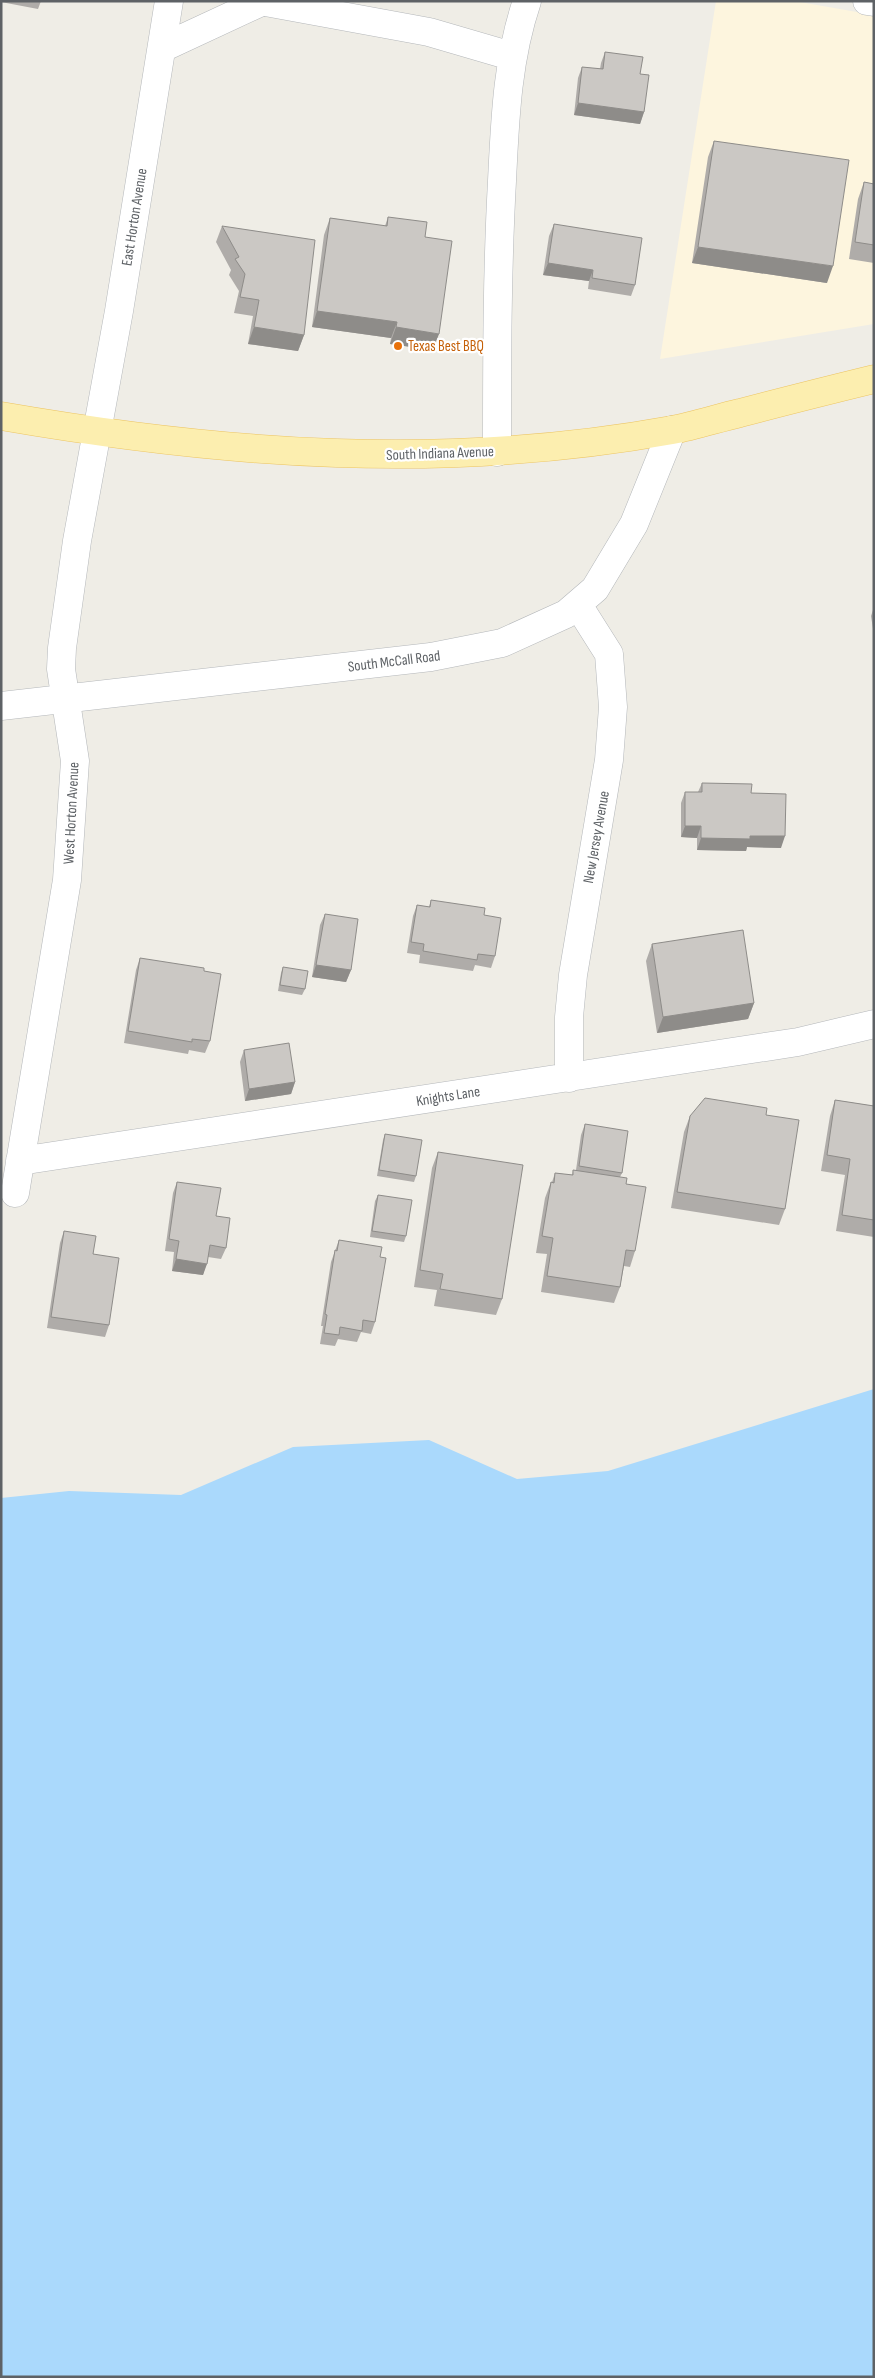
<svg xmlns="http://www.w3.org/2000/svg" width="875" height="2378" font-family="'Sofia Sans Condensed',sans-serif">
	<style>
		.commercial { fill: #fdf5de }
		.water { fill: #aad9fc }
		.lines { fill: none; stroke-linecap: round; stroke-linejoin: round }
		.minor-casing { stroke: #b4b7ba; stroke-width: 29 }
		.major-casing { stroke: #ecc462; stroke-width: 29 }
		.minor { stroke: #fff; stroke-width: 28 }
		.major { stroke: #fceeaf; stroke-width: 28 }
		.wall { fill: #afaca9 }
		.shaded-wall { fill: #8e8c89 }
		.building { fill: #cbc8c4; stroke: #8e8c89 }
		.food-dot { fill: #e8710a; stroke: #fff; stroke-width: 2 }
		.labels { text-anchor: middle; stroke-width: 4.5; stroke-linejoin: round; paint-order: stroke }
		.street-label { font-size: 15px; fill: #5e6266; stroke: #fff }
		.food-label { font-size: 15px; fill: #c56008; stroke: #fff; text-anchor: start }
	</style>
	<rect width="100%" height="100%" fill="#efede6"/>
	<!-- commercial -->
	<path class="commercial" d="M716 1H794L874 15V324L660 359Z"/>
	<!-- water -->
	<path class="water" d="M874 1389V2377H1V1498L69 1491 181 1495 293 1447 429 1440 517 1479 608 1471Z"/>
	<g class="lines">
		<defs>
			<path id="minor" d="M260 1 429 32 511 56
				M867 1 874 2
				M162 48 261 2
				M497 452C497 362 497 271 502 181 505 120 507 60 527 1
				M1 706 431 657 502 643 566 614 595 589 634 524 672 430
				M569 1078V1017L573 975 609 760 613 707 609 654 578 605
				M20 1161 798 1042 874 1024
				M15 1193 67 880 75 761 61 669 62 648 77 541 119 311 169 1"/>
			<path id="major" d="M1 416C226 455 446 471 672 430 695 426 718 418 740 413 785 401 829 390 874 379"/>
		</defs>
		<!-- minor casing -->
		<use href="#minor" class="minor-casing"/>
		<!-- major casing -->
		<use href="#major" class="major-casing"/>
		<!-- minor -->
		<use href="#minor" class="minor"/>
		<!-- major -->
		<use href="#major" class="major"/>
	</g>
	<!-- wall -->
	<path class="wall" d="M1 1H41L38 9 1 2Z
		M605 52 640 74 644 112 640 124 574 115 578 78 582 67 600 69 601 63Z
		M714 141 827 283 692 263 708 157Z
		M864 182 874 184V263L849 259 858 199Z
		M388 217 425 237 433 350 390 344 391 338 312 327 324 235 330 218 385 226Z
		M554 224 635 285 631 296 588 289 589 281 543 275 549 236Z
		M222 226 304 335 298 351 248 344 253 316 234 313 239 291 229 275 231 270 216 242Z
		M874 607V635L871 616Z
		M702 783 751 793 781 848 747 847 746 851 697 850V838L681 837V803L685 792H698Z
		M431 900 484 915 495 956 491 968 475 965 473 971 419 963 420 955 407 953 413 916 417 905 429 907Z
		M325 914 351 970 346 982 312 977 320 925Z
		M652 944 754 1003 748 1019 657 1033 646 961Z
		M140 958 204 971 210 1041 205 1053 189 1050 188 1054 124 1043 136 970Z
		M283 967 305 989 302 995 278 991 281 973Z
		M244 1050 295 1082 291 1094 245 1101 240 1062Z
		M835 1100 874 1106V1237L836 1231 845 1175 821 1171 830 1116Z
		M766 1115 785 1209 779 1225 671 1208 684 1132 690 1116Z
		M585 1124 622 1173 620 1177 626 1184 635 1251 630 1267 624 1266 620 1287 614 1303 541 1292 547 1254 536 1253 545 1198 551 1182H552L555 1173 572 1175 573 1170H576L581 1135Z
		M385 1134 416 1176 414 1182 377 1176 383 1140Z
		M438 1152 502 1299 496 1315 434 1306 437 1290 414 1287 432 1168Z
		M177 1182 216 1216 226 1248 221 1259 208 1257 203 1275 172 1271 174 1252 165 1251 173 1193Z
		M378 1195 406 1236 404 1242 370 1237 375 1201Z
		M64 1231 93 1254 109 1325 105 1337 47 1328 60 1243Z
		M339 1240 380 1257 375 1322 371 1334 361 1332 357 1342 338 1339 335 1346 320 1344 323 1326H321L331 1262Z"/>
	<!-- shaded-wall -->
	<path class="shaded-wall" d="M578 103 644 112 640 124 574 115Z
		M698 247 833 266 827 283 692 263Z
		M548 263 593 270 589 281 543 275Z
		M317 311 397 322 391 338 312 327Z
		M254 327 304 335 298 351 248 344Z
		M396 327 439 334 433 350 390 344Z
		M685 826H701L697 838 681 837Z
		M750 836H785L781 848 747 847 746 851 697 850 701 838Z
		M316 965 351 970 346 982 312 977Z
		M754 1003 748 1019 657 1033 663 1017Z
		M295 1082 291 1094 245 1101 249 1089Z
		M176 1259 207 1264 203 1275 172 1271Z"/>
	<!-- building -->
	<path class="building" d="M605 52 643 57 640 74 649 75 644 112 578 103 582 67 603 69Z
		M714 141 849 160 833 266 698 247Z
		M864 182 874 184V245L855 242Z
		M388 217 427 222 425 237 452 241 439 334 396 327 397 322 317 311 330 218 387 226Z
		M554 224 642 238 635 285 592 278 593 270 548 263Z
		M222 226 315 240 304 335 254 327 259 300 240 297 245 274 235 259 239 257Z
		M702 783 752 784 751 793 786 794 785 836H750V839L701 838V826H685V792H702Z
		M431 900 485 908 484 915 501 918 495 956 478 954 477 960 423 951 424 944 411 942 417 905 430 907Z
		M325 914 358 919 351 970 316 965Z
		M743 930 754 1003 663 1017 652 944Z
		M140 958 204 968V971L221 974 210 1041 192 1039V1042L128 1031Z
		M283 967 308 971 305 989 280 985Z
		M289 1043 295 1082 249 1089 244 1050Z
		M705 1098 767 1108 766 1115 799 1120 785 1209 677 1192 690 1116Z
		M835 1100 874 1106V1220L842 1215 850 1159 827 1155Z
		M585 1124 628 1131 622 1173 579 1166Z
		M385 1134 422 1140 416 1176 379 1170Z
		M438 1152 523 1165 502 1299 440 1289 443 1274 420 1270Z
		M573 1170 627 1178 626 1184 646 1187 635 1251 626 1250 620 1287 547 1276 553 1238 542 1236 551 1182 554 1183 555 1173 573 1175Z
		M177 1182 221 1188 216 1216 230 1218 226 1248 210 1245 207 1264 176 1259 179 1241 169 1239Z
		M378 1195 412 1200 406 1236 372 1231Z
		M64 1231 96 1236 93 1254 119 1258 109 1325 51 1317Z
		M339 1240 382 1247 380 1257 386 1258 375 1322 363 1320 362 1331 340 1327 339 1335 324 1333 327 1315 325 1314 335 1250 337 1251Z"/>
	<!-- markers -->
	<circle class="food-dot" cx="398" cy="346" r="5"/>
	<g class="labels">
		<!-- street labels -->
		<g class="street-label">
			<text transform="translate(134 217) rotate(-81)" y="5">East Horton Avenue</text>
			<text transform="translate(440 453) rotate(-2)" y="5">South Indiana Avenue</text>
			<text transform="translate(394 661) rotate(-7)" y="5">South McCall Road</text>
			<text transform="translate(71 813) rotate(-87)" y="5">West Horton Avenue</text>
			<text transform="translate(596 837) rotate(-80)" y="5">New Jersey Avenue</text>
			<text transform="translate(448 1096) rotate(-9)" y="5">Knights Lane</text>
		</g>
		<!-- food labels -->
		<g class="food-label">
			<text x="408" y="351">Texas Best BBQ</text>
		</g>
	</g>
	<!-- border -->
	<rect width="875" height="2378" fill="none" stroke="#5e6266" stroke-width="5"/>
</svg>
